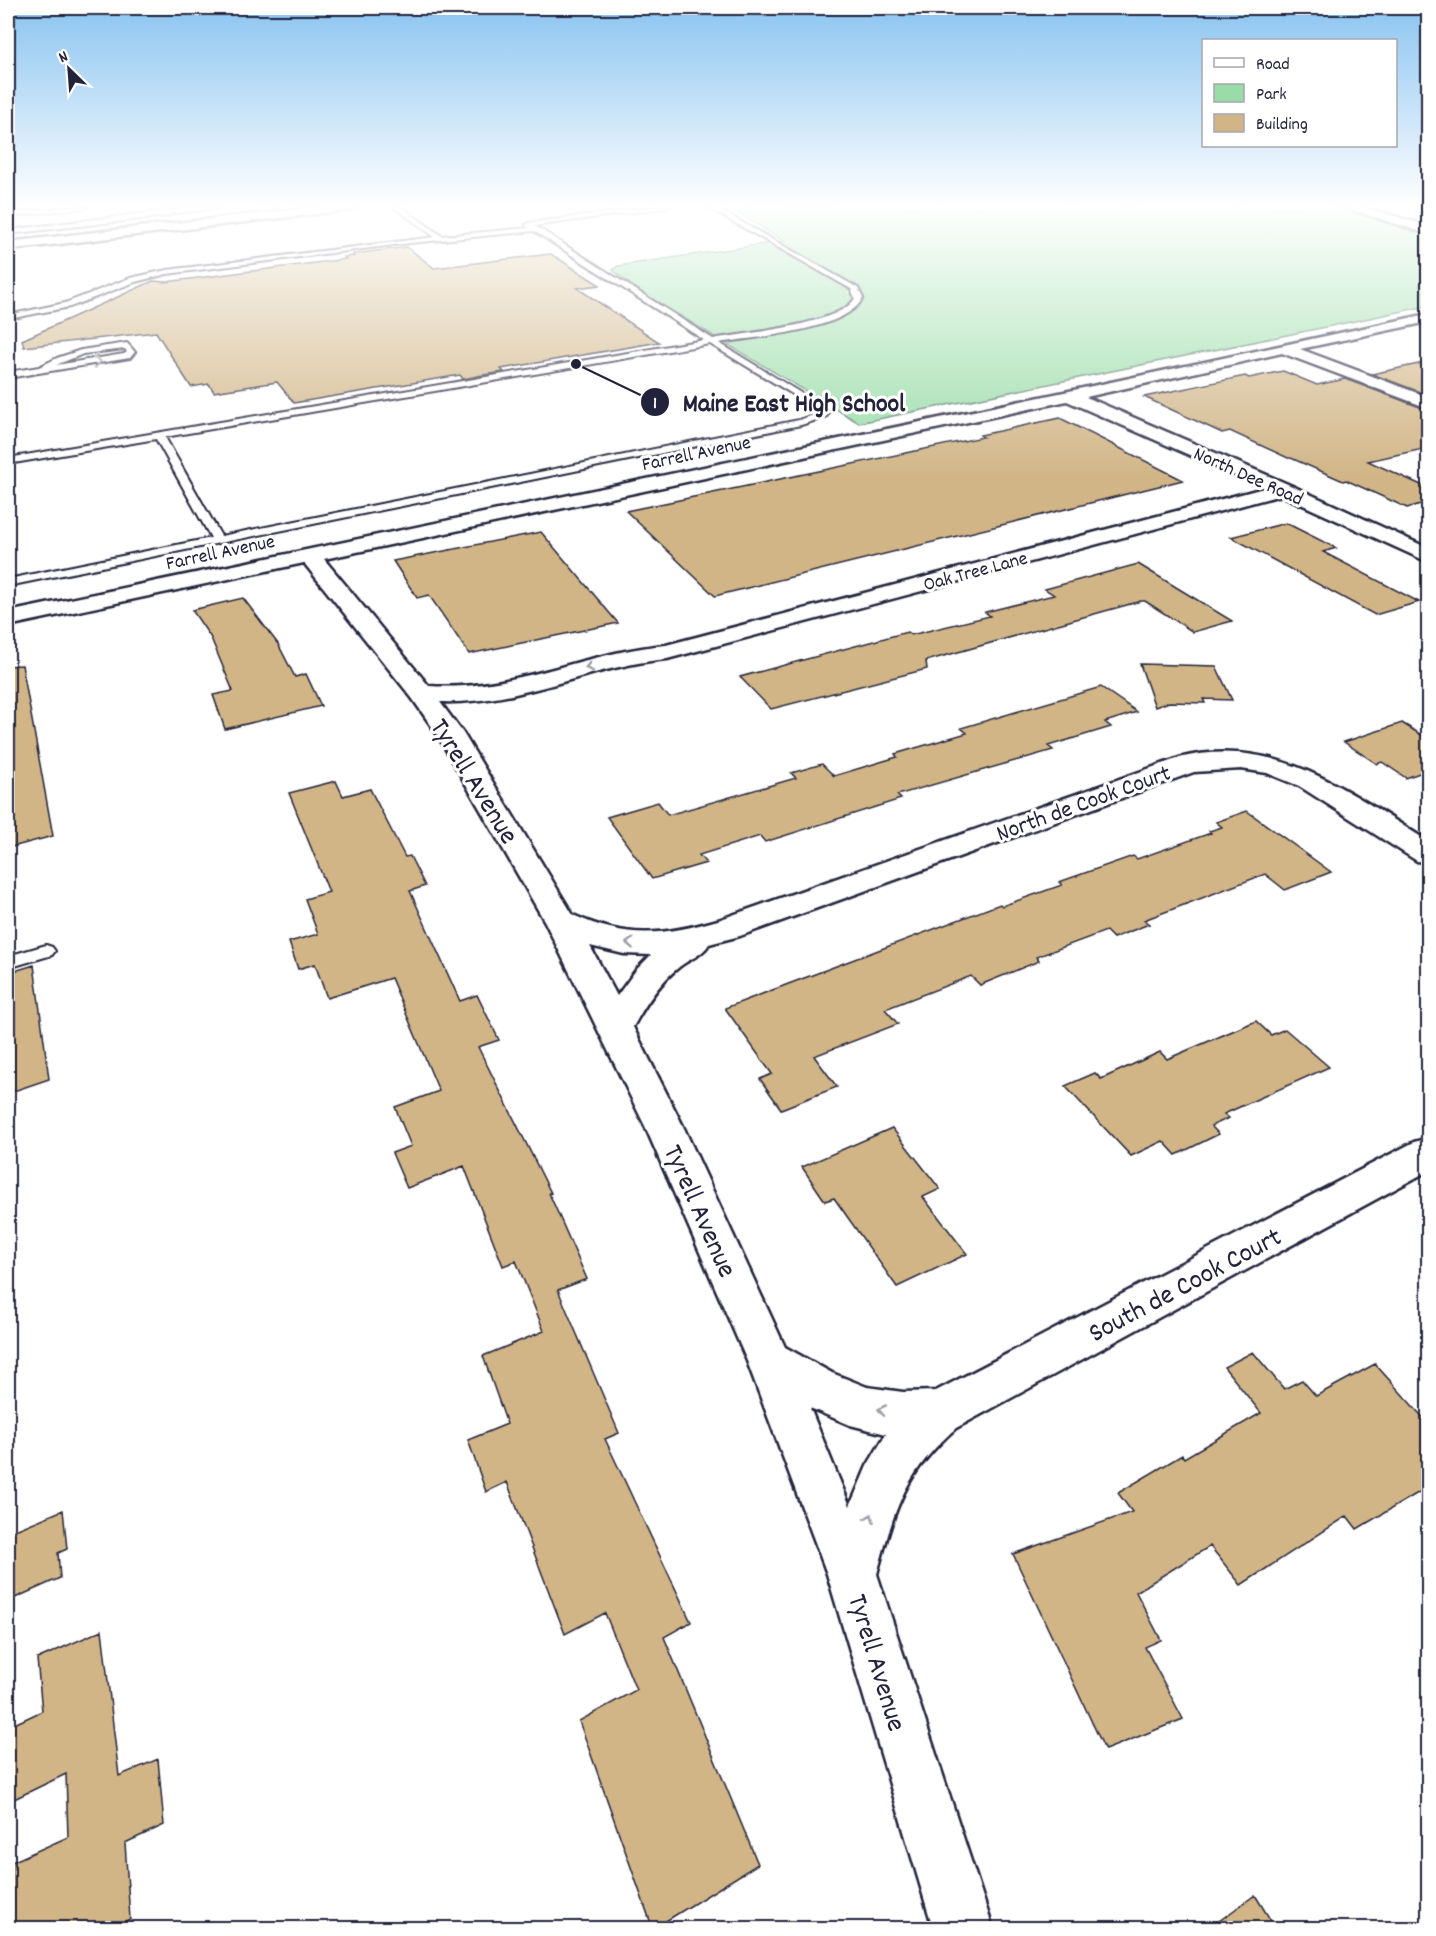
<svg xmlns="http://www.w3.org/2000/svg" width="1436" height="1936" font-family="Dekko,sans-serif">
	<style>
		.green { fill: #99dca7; stroke: #5e7f71; stroke-width: 1.5 }
		.building { fill: #d1b586; stroke: #22223b; stroke-width: 1.5 }
		.lines { fill: none; stroke-linecap: round; stroke-linejoin: round }
		.service-casing { stroke: #22223b; stroke-width: 4 }
		.minor-casing { stroke: #22223b; stroke-width: 5 }
		.primary-casing { stroke: #22223b; stroke-width: 5 }
		.service { fill: #fff; fill-rule: evenodd }
		.minor { fill: #fff; fill-rule: evenodd }
		.primary { fill: #fff; fill-rule: evenodd }
		.oneway { stroke: #9c9ca7 }
		.labels { text-anchor: middle; stroke-width: 6; stroke-linejoin: round; paint-order: stroke }
		.far-street-label { font-size: 20px; fill: #22223b; stroke: #fff }
		.street-label { font-size: 24px; fill: #22223b; stroke: #fff }
		.near-street-label { font-size: 28px; fill: #22223b; stroke: #fff }
		.leader { fill: none; stroke: #22223b; stroke-width: 2 }
		.callout-dot { fill: #22223b; stroke: #fff; stroke-width: 2 }
		.mark-label { font-size: 18px; text-anchor: middle; font-weight: bold; fill: #fff }
		.callout-label { font-size: 26px; text-anchor: middle; font-weight: bold; fill: #22223b; stroke: #fff; stroke-width: 6; stroke-linejoin: round; paint-order: stroke }
	</style>
	<rect width="100%" height="100%" fill="#fff"/>
	<filter id="ink" filterUnits="userSpaceOnUse"><feTurbulence type="fractalNoise" baseFrequency=".0167" numOctaves="2"/><feDisplacementMap in="SourceGraphic" scale="12" xChannelSelector="R" yChannelSelector="G"/><feConvolveMatrix kernelMatrix="1 2 1 2 8 2 1 2 1" color-interpolation-filters="sRGB"/></filter>
	<g filter="url(#ink)">
		<!-- green -->
		<path class="green" d="M728 207H1334L1428 234V306L859 423 637 290 613 270 618 266 784 241Z"/>
		<!-- building -->
		<path class="building" d="M407 247 434 268 551 254 600 285 577 288 659 342 501 369 504 372 483 375 463 379 460 375 294 403 277 382 214 392 209 384 191 387 156 332 24 347 22 340 153 281 166 282 346 259 344 257 354 256 353 254Z
			M1428 362V395L1372 374Z
			M1283 371 1317 385 1345 379 1428 410V448L1368 461 1428 488V502L1407 508 1346 480 1343 481 1291 458H1288L1230 431 1222 433 1144 397 1245 376 1249 378Z
			M1060 418 1183 480 715 596 626 511 983 437 980 435Z
			M1286 523 1336 548 1323 552 1419 602 1375 615 1231 537Z
			M541 532 618 623 469 654 429 595 417 598 393 561Z
			M1138 564 1232 621 1193 632 1145 601H1141L926 661 927 669 771 709 740 677 907 632 911 635 990 616 985 612 1054 595 1045 589Z
			M243 598 278 644 295 677 306 674 321 706 225 729 213 695 233 691 211 638 192 610Z
			M1140 664 1216 666 1232 700 1203 699 1205 703 1169 702 1155 707Z
			M22 665 53 836 8 848V666Z
			M1101 687 1137 712 1105 722 1111 727 1048 746 1053 750 897 795 901 799 765 842 760 836 699 855 706 863 652 879 607 817 658 802 668 815 796 778 791 773 822 764 834 776 897 757 895 754 967 733 961 728Z
			M1402 723 1428 739V770L1406 778 1382 762 1377 764 1344 742Z
			M336 781 343 796 370 789 405 857 410 856 425 886 410 891 460 1001 477 995 499 1040 478 1047 551 1193H549L587 1279 558 1290 619 1433 605 1439 691 1622 664 1637 758 1864 653 1929 579 1721 636 1690 605 1613 565 1634 507 1482 486 1492 468 1440 507 1424 483 1356 544 1331 516 1261 503 1266 464 1166 407 1188 392 1153 411 1146 395 1107 439 1091 391 978 327 998 315 964 298 969 289 942 318 934 305 899 329 892 289 793Z
			M1247 811 1331 872 1285 890 1265 874 1144 920 1149 924 1113 938 1106 931 1036 957 1039 961 980 985 971 976 885 1009 898 1024 814 1056 837 1087 781 1109 760 1079 772 1074 725 1008 1000 904 1002 906 1062 885 1059 882 1133 856 1137 859 1211 833 1209 831 1222 827 1216 822Z
			M34 965 49 1079 8 1093V973Z
			M1256 1021 1271 1035 1285 1029 1329 1067 1224 1114 1229 1118 1211 1126 1219 1134 1176 1155 1163 1141 1131 1156 1065 1086 1095 1073 1101 1079 1160 1052 1167 1059Z
			M892 1128 940 1189 923 1197 967 1254 897 1287 834 1198 825 1201 802 1167Z
			M1253 1352 1284 1389 1302 1380 1316 1396 1375 1364 1428 1423V1487L1357 1529 1347 1516 1241 1585 1210 1546 1136 1592 1161 1640 1145 1647 1183 1719 1105 1750 1013 1554 1132 1512 1118 1493 1182 1455 1184 1458 1261 1413 1224 1367Z
			M63 1510 67 1549 58 1553 60 1578 8 1601V1533Z
			M102 1630 119 1776 158 1759 164 1825 125 1843 130 1919 109 1929H12V1862L68 1837 66 1774 8 1802V1727L42 1711 37 1659Z
			M1255 1895 1276 1929H1208Z"/>
		<g class="lines">
			<defs>
				<path id="service" d="M66 207H89L8 217V213Z
					M197 207H221L171 214 168 216 8 234V230Z
					M267 207H275L261 213V211Z
					M299 207H306L303 209Z
					M394 207H401L442 236 528 228 526 225 529 223 651 207H670L535 226 713 339C744 333 841 325 855 298L851 289 707 207H715L858 288 863 298C846 331 755 337 719 343L830 411 826 417 801 425 8 586V579L211 538 156 439 8 464V458L704 340 534 231 410 243 167 274 135 282 70 307 8 319V315L65 303 130 278 167 270 435 237ZM710 344 817 409 819 413 799 420 221 536 165 437Z
					M127 343 135 352 130 358 8 378V372L39 367 57 358 81 350ZM125 349 127 352 124 354 56 365 83 354Z
					M46 945 52 947 55 951 52 955 8 968V956Z"/>
				<path id="minor" d="M1343 207H1362L1428 226V234Z
					M1428 314V322L1300 349 1428 397V408L1282 353 1086 397 1290 485 1428 548V562L1281 495 667 659C590 666 519 705 440 702L463 733 573 915C626 939 662 936 718 920L1179 758C1277 734 1350 793 1428 841V863L1417 861 1299 786 1267 773 1241 769 1194 772 740 936 709 944C703 955 689 959 679 967 659 983 645 1005 633 1027L683 1126 785 1347 832 1373 867 1387 903 1392 936 1391 1414 1142 1428 1138V1171L956 1428C903 1475 895 1508 877 1574L993 1928H933L827 1574 747 1361 645 1126 545 922 437 734 412 698 304 563 8 626V612L1069 391ZM1067 401 1264 488 666 645C585 652 511 692 429 686L324 559ZM590 946 624 954 651 955 636 970 617 996ZM810 1408 850 1425 886 1434 867 1466 850 1506Z"/>
				<path id="primary" d="M317 207H355L349 210 8 250V242Z"/>
			</defs>
			<!-- service casing -->
			<use href="#service" class="service-casing"/>
			<!-- minor casing -->
			<use href="#minor" class="minor-casing"/>
			<!-- primary casing -->
			<use href="#primary" class="primary-casing"/>
			<!-- service -->
			<use href="#service" class="service"/>
			<!-- minor -->
			<use href="#minor" class="minor"/>
			<!-- primary -->
			<use href="#primary" class="primary"/>
		</g>
		<!-- one-way arrows -->
		<defs><path id="oneway-chevron" d="M-2-3.5L2.5 0L-2 3.5" fill="none" stroke-width="1.6" stroke-linecap="round" stroke-linejoin="round" transform="scale(1.5)"/></defs>
		<g class="oneway">
			<use href="#oneway-chevron" transform="translate(97 362) rotate(-10)"/>
			<use href="#oneway-chevron" transform="translate(589 667) rotate(166)"/>
			<use href="#oneway-chevron" transform="translate(630 943) rotate(-176)"/>
			<use href="#oneway-chevron" transform="translate(882 1410) rotate(-169)"/>
			<use href="#oneway-chevron" transform="translate(870 1518) rotate(-69)"/>
		</g>
	</g>
	<!-- sky -->
	<linearGradient id="sky" x2="0" y2="1"><stop stop-color="#89c3f0"/><stop offset="0.43" stop-color="#fff"/><stop offset="1" stop-color="#fff" stop-opacity="0"/></linearGradient>
	<rect width="1436" height="478" fill="url(#sky)"/>
	<g class="labels">
		<!-- far-street labels -->
		<g class="far-street-label">
			<text transform="translate(696 452) rotate(-12)" y="7">Farrell Avenue</text>
			<text transform="translate(1249 475) rotate(24)" y="7">North Dee Road</text>
			<text transform="translate(220 551) rotate(-12)" y="7">Farrell Avenue</text>
			<text transform="translate(975 570) rotate(-15)" y="7">Oak Tree Lane</text>
		</g>
		<!-- street labels -->
		<g class="street-label">
			<text transform="translate(1083 802) rotate(-20)" y="8">North de Cook Court</text>
		</g>
		<!-- near-street labels -->
		<g class="near-street-label">
			<text transform="translate(476 780) rotate(58)" y="10">Tyrell Avenue</text>
			<text transform="translate(702 1210) rotate(66)" y="10">Tyrell Avenue</text>
			<text transform="translate(1184 1283) rotate(-28)" y="10">South de Cook Court</text>
			<text transform="translate(879 1662) rotate(73)" y="10">Tyrell Avenue</text>
		</g>
	</g>
	<!-- callouts -->
	<path class="leader" d="M576 364L655 402"/>
	<g class="callout-dot">
		<circle cx="576" cy="364" r="6"/>
		<circle cx="655" cy="402" r="15"/>
	</g>
	<g class="mark-label">
		<text x="655" y="408">1</text>
	</g>
	<g class="callout-label">
		<text x="794" y="411">Maine East High School</text>
	</g>
	<!-- margin -->
	<rect width="1436" height="1936" fill="none" stroke="#fff" stroke-width="30"/>
	<rect x="15" y="15" width="1406" height="1906" fill="none" stroke="#22223b" stroke-width="2" filter="url(#ink)"/>
	<!-- legend -->
	<rect x="1202" y="39" width="195" height="108" fill="#ffffff" stroke="#a7a7b1" stroke-width="1.5"/>
	<rect x="1214" y="58" width="30" height="9" fill="#ffffff" stroke="#a7a7b1" stroke-width="1.5"/>
	<text x="1256" y="69" font-size="18" fill="#22223b">Road</text>
	<rect x="1214" y="84" width="30" height="18" fill="#99dca7" stroke="#a7a7b1" stroke-width="1.5"/>
	<text x="1256" y="99" font-size="18" fill="#22223b">Park</text>
	<rect x="1214" y="114" width="30" height="18" fill="#d1b586" stroke="#a7a7b1" stroke-width="1.5"/>
	<text x="1256" y="129" font-size="18" fill="#22223b">Building</text>
	<!-- north arrow -->
	<g transform="translate(69 69) rotate(335)" stroke="#ffffff" stroke-width="4.5" paint-order="stroke">
	<path d="M0-4.5L10 22L0 15L-10 22Z" fill="#22223b"/>
	<text y="-9" font-size="16" font-weight="bold" text-anchor="middle" fill="#22223b">N</text>
	</g>
</svg>
